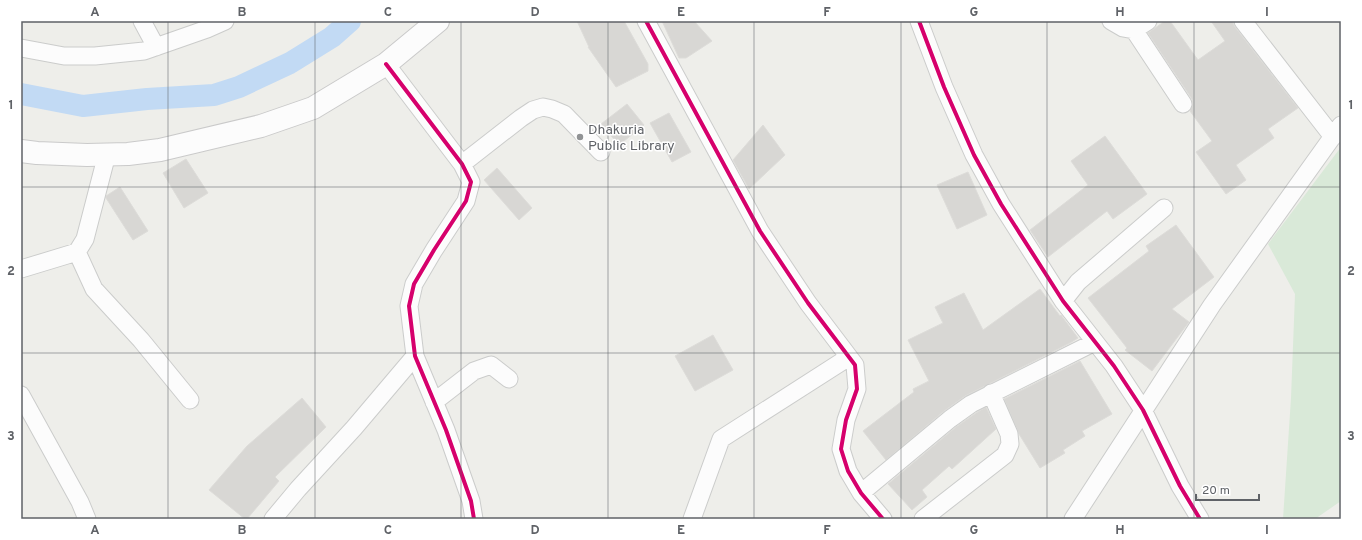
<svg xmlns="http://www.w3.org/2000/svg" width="1362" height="540" font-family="Overpass,sans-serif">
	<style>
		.green { fill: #d9e9d8 }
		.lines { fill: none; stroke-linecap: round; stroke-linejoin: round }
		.canal { stroke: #c2daf4; stroke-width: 22 }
		.building { fill: #d8d7d4; stroke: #dddcd9 }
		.street-casing { stroke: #cbcccb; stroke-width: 19 }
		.secondary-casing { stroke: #cacaca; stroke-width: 24 }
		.street { stroke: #fcfcfc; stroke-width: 17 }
		.secondary { stroke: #fcfcfc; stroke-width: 22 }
		.cycleway-casing { stroke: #fff; stroke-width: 6 }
		.cycleway { stroke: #d6006c; stroke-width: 4 }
		.grid { fill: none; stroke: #5f6267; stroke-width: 1; stroke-opacity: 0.55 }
		.poi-dot { fill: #919395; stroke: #fff; stroke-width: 1.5 }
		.labels { text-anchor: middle; stroke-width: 3; stroke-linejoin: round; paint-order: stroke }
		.poi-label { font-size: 14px; fill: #5f6267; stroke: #fff; text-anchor: start }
		.neatline { fill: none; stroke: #5f6267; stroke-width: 1.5 }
		.grid-label { font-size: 13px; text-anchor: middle; font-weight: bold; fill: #5f6267 }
	</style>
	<rect width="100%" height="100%" fill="#eeeeea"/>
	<!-- green -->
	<path class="green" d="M1341 147V501L1315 519H1283L1291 398 1295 294 1268 244Z"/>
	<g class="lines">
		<!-- canal -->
		<path class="canal" d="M21 94 83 106 147 99 214 95 239 87 290 63 332 37 350 21"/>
	</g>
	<!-- building -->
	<path class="building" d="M577 21H624L648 64V71L616 87 588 47H589Z
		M662 21H694L712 41 686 58H679Z
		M1165 21H1170L1198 60 1225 41 1211 21H1232L1235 27 1298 108 1268 129 1274 138 1236 165 1246 180 1226 194 1196 152 1212 141 1190 111 1193 104 1192 99 1148 33Z
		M627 104 644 125 619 145 601 124Z
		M669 113 691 152 672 162 650 123Z
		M763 125 785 155 749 189 733 160Z
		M1105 136 1147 194 1113 219 1107 211 1048 257 1030 230 1088 185 1071 161Z
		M186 159 208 193 184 208 163 173Z
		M497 168 532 208 519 220 484 180Z
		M968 172 987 215 957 229 937 185Z
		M120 187 148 231 133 240 106 198V196Z
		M1176 225 1214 277 1172 309 1189 322 1152 371 1125 350 1127 348 1088 298 1149 251 1146 246Z
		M1040 289 1060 316 1061 315 1078 338 1070 343 965 396 944 411 886 460 863 431 914 392 913 389 929 381 908 340 943 323 935 307 964 293 983 330Z
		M713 335 733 370 695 391 675 356Z
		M1080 361 1112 414 1082 431 1085 436 1063 450 1065 453 1040 468 1019 434 1004 399Z
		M302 398 326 427 275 477 279 481 247 519H245L209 490 247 446Z
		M986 407 996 429 952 469 949 466 922 490 927 497 912 510 888 484 956 427 976 413Z"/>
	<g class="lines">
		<defs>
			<path id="street" d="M142 21 156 47
				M646 21 760 231 808 303 855 365 857 389 846 420 841 449 848 471 861 493 883 519
				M919 21 944 87 974 155 1001 204 1063 301 1114 366 1143 410 1180 486 1200 519
				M1111 21 1123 28 1134 30 1148 21
				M1243 21 1333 137
				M1134 30 1183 104
				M21 48 64 56H95L144 51 207 29 225 21
				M386 64 462 164 471 182 466 201 434 250 414 284 409 306 415 356 446 430 471 501 474 519
				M462 164 521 118 533 110 543 107 552 109 564 114 601 152
				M77 252 94 289 141 340 190 400
				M21 269 77 252 85 239 107 154
				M1063 301 1078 282 1164 208
				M21 395 80 502 87 519
				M434 402 474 371 491 365 509 379
				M861 493 950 419 971 404 1095 342
				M273 519 298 489 354 428 415 356
				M692 519 721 439 849 357
				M923 519 1005 455 1010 444 1009 434 991 393
				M1073 519 1212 305 1341 125"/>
			<path id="secondary" d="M21 151 37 153 87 155 128 154 160 150 261 126 313 108 386 64 438 21"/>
		</defs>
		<!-- street casing -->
		<use href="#street" class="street-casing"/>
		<!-- secondary casing -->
		<use href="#secondary" class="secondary-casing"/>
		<!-- street -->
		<use href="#street" class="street"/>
		<!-- secondary -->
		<use href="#secondary" class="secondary"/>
		<defs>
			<path id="cycleway" d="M646 21 760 231 808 303 855 365 857 389 846 420 841 449 848 471 861 493 883 519
				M919 21 944 87 974 155 1001 204 1063 301 1114 366 1143 410 1180 486 1200 519
				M386 64 462 164 471 182 466 201 434 250 414 284 409 306 415 356 446 430 471 501 474 519"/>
		</defs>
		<!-- cycleway casing -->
		<use href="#cycleway" class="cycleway-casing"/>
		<!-- cycleway -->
		<use href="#cycleway" class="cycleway"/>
	</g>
	<!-- grid -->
	<path class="grid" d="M168 21V519M315 21V519M461 21V519M608 21V519M754 21V519M901 21V519M1047 21V519M1194 21V519M21 187H1341M21 353H1341"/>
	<!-- markers -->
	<circle class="poi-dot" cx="580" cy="137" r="4"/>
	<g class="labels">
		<!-- poi labels -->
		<g class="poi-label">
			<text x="588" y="134">Dhakuria<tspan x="588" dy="16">Public Library</tspan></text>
		</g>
	</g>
	<!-- border -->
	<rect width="1362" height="540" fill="none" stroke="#ffffff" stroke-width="44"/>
	<!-- scale -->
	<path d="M1196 494v6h63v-6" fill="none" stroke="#5f6267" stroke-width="2"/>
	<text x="1202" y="494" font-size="12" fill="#5f6267" stroke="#ffffff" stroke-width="3" paint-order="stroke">20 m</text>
	<rect x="22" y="22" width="1318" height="496" class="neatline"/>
	<g class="grid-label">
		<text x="95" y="16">A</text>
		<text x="242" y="16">B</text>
		<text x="388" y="16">C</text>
		<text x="535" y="16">D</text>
		<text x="681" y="16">E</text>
		<text x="827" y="16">F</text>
		<text x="974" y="16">G</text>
		<text x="1120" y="16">H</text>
		<text x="1267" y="16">I</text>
		<text x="11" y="109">1</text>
		<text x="1351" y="109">1</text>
		<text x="11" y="275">2</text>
		<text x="1351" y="275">2</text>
		<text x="11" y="440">3</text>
		<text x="1351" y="440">3</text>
		<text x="95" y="534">A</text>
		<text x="242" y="534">B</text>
		<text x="388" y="534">C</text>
		<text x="535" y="534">D</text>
		<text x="681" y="534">E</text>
		<text x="827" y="534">F</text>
		<text x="974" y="534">G</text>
		<text x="1120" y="534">H</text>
		<text x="1267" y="534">I</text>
	</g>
</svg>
